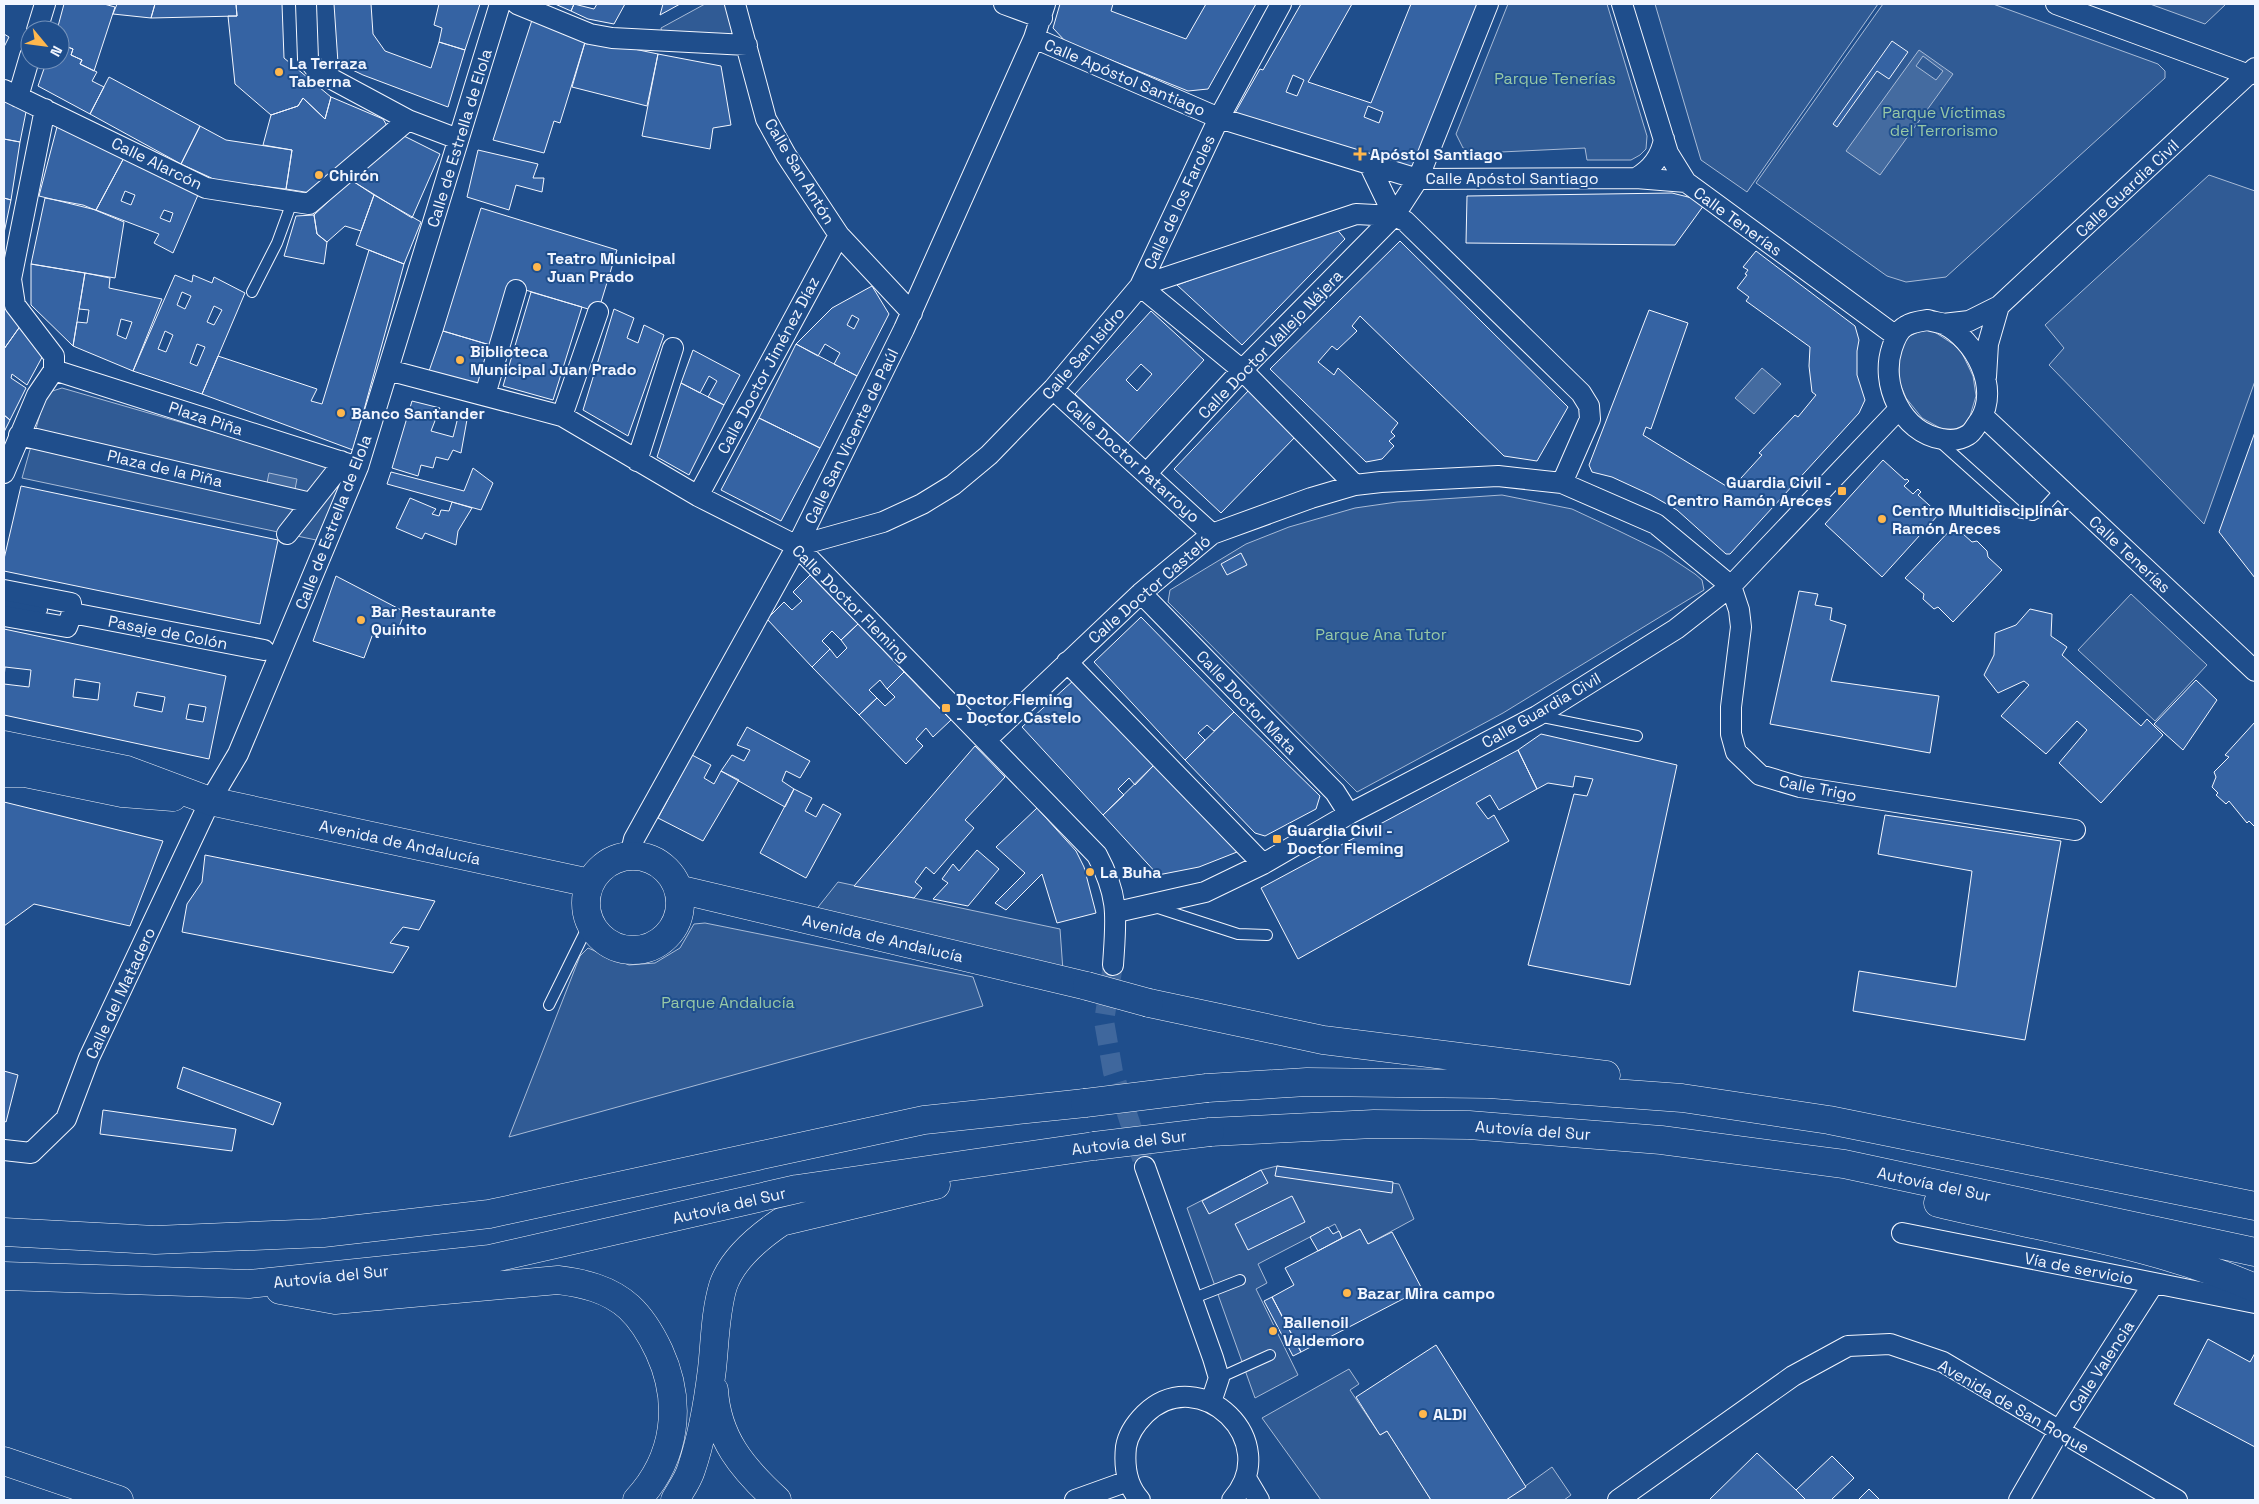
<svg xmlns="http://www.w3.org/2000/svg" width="2259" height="1504" font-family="'Space Grotesk',sans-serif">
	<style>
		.built { fill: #305b95; stroke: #a8bbd7 }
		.water { fill: #446ba0; stroke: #a8bbd7; fill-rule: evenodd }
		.building { fill: #3563a3; stroke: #f2f6ff; fill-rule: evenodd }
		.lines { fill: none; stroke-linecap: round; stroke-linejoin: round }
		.street-tunnel { stroke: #3f679d; stroke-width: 20; stroke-dasharray: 20 10; stroke-linecap: butt }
		.lane-casing { stroke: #f2f6ff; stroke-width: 12 }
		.street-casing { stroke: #f2f6ff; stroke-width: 22 }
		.secondary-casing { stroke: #f2f6ff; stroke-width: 29 }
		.highway-casing { stroke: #f2f6ff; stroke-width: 29 }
		.lane { stroke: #1f4e8c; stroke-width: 10 }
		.street { stroke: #1f4e8c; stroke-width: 20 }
		.secondary { stroke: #1f4e8c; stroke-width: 28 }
		.highway { stroke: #1f4e8c; stroke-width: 28 }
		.highway-bridge-casing { stroke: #f2f6ff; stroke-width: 29; stroke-linecap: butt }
		.highway-bridge { stroke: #1f4e8c; stroke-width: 28 }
		.poi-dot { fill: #ffb74d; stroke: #1f4e8c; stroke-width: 2 }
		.labels { text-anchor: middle; stroke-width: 4; stroke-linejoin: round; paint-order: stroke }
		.poi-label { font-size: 16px; font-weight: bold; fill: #f2f6ff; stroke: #1f4e8c; text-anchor: start }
		.street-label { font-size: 16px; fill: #f2f6ff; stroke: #1f4e8c }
		.park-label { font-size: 16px; fill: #97c8a6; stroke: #1f4e8c }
	</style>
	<rect width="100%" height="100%" fill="#1f4e8c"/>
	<!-- built -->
	<path class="built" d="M705 4H735L747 45 663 41 661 28Z
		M1508 4H1607L1647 136 1646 149 1640 155 1631 160H1587L1585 148 1480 153 1463 148 1456 134Z
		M1655 4H1878L1747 192 1701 160Z
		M1883 4H1993L2158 64 2165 71V78L1946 277 1906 282 1887 276 1756 183Z
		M2150 4H2226L2205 24Z
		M2209 175 2255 191V381L2204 524 2049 365 2064 348 2045 325Z
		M1925 330 1933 331 1953 344 1961 351 1973 376 1976 396 1970 416 1964 425 1956 429H1942L1922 418 1906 398 1899 381V356L1906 339 1911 335Z
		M62 388 339 468 346 475 316 540 22 478 46 393Z
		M1502 495 1572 509 1619 531 1662 552 1695 574 1702 580 1704 590 1503 713 1357 792 1168 602 1170 590 1246 544 1289 527 1355 508 1397 502Z
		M2131 594 2207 665 2155 721 2078 650Z
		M838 882 1060 929 1063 971 811 916Z
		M705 923 973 977 983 1006 509 1137 580 956 588 948 629 965 655 963 680 948 694 924Z
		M1277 1166 1399 1184 1414 1219 1368 1244 1360 1229 1342 1238 1335 1224 1258 1264 1267 1283 1256 1289 1298 1375 1255 1398 1187 1208 1261 1170Z
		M1349 1369 1359 1384 1350 1390 1380 1435 1387 1431 1431 1500H1321L1262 1418Z
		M1552 1467 1571 1495 1564 1500H1506Z"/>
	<!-- water -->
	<path class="water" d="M1919 50 1953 74 1880 175 1846 151ZM1923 56 1943 71 1936 80 1916 66Z
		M1762 368 1781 384 1754 414 1735 398Z
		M269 473 297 479 294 494 266 488Z"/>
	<!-- building -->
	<path class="building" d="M64 4H104L115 7 94 71 80 64 82 60 71 55 73 49 60 44V30H57Z
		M117 4H155L151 18 113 14Z
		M155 4H236L237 16 151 18Z
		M236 4H282L284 58 331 97 325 119 303 98 298 106 271 115 235 84 228 16H237Z
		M334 4H371L373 34 385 51 431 68 439 42 465 50 448 107 363 75 338 63Z
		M439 4H480L465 50 439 42 442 28 434 25Z
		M555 4H574L571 11Z
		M574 4 594 9 597 4H625L614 24 588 19 571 11Z
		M663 4H680L660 15Z
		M1060 4H1113L1111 11 1186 39 1206 4H1256L1208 89 1188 91 1066 42 1053 28Z
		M1301 4H1352L1308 82 1371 103 1411 4H1479L1415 171 1235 113 1260 69 1263 70ZM1293 75 1304 80 1297 96 1286 92ZM1368 106 1383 112 1379 123 1364 117Z
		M533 17 586 39 560 123 554 121 544 153 493 140Z
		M4 34 9 37 4 47Z
		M586 39 658 54 647 106 572 87Z
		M1892 41 1908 52 1889 79 1877 71 1837 127 1833 124Z
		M60 44 73 49 71 55 82 60 80 64 97 72 92 81 104 87 90 114 38 86 47 60H60Z
		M658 54 721 66 731 125 713 128 710 149 642 136Z
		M109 77 200 126 181 164 90 114Z
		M4 97 27 107 20 142 4 139Z
		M331 97 383 119 386 124V129L311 193 286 189 292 150 263 145 271 115 298 106 303 98 325 119Z
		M200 126 226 140 292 150 286 189 218 181 181 164Z
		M57 127 126 154 96 210 39 196Z
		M404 136 440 154 412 218 351 180Z
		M4 139 20 142 11 200 4 198Z
		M478 150 538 164 533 178H544L542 192 516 185 509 210 467 197Z
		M126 154 198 195 173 253 154 243 159 234 96 210ZM125 191 135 195 131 205 121 201ZM164 210 173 213 170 222 160 218Z
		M351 180 374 195 361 231 345 226 327 242 317 234 314 215Z
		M1672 193 1692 198 1704 205 1675 245 1466 243 1467 196Z
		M374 195 421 222 404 264 356 245Z
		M4 198 11 200 4 233Z
		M45 198 83 205 124 222 115 278 31 264Z
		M481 208 617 250 598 312 509 285 490 345 443 331Z
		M314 215 317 234 327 242 324 264 284 256 296 216Z
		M1335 227 1345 239 1242 345 1177 285Z
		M1400 241 1568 407 1537 461 1504 456 1360 316 1352 326 1357 331 1337 350 1332 346 1318 362 1334 375 1338 368 1398 423 1391 432 1395 436 1389 441 1394 446 1382 459 1366 462 1270 369Z
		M369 250 404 264 353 450 202 394 218 356 317 389 311 401 322 404Z
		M1756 251 1855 326 1859 340 1857 351V375L1865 400 1859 413 1730 554H1726L1677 510 1651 495 1612 477 1592 472 1589 465 1649 310 1688 323 1651 429 1646 427 1643 435 1731 489 1762 455 1759 453 1795 415 1798 417 1816 395 1812 392 1809 366 1810 347 1746 301 1749 297 1737 288 1747 275 1745 274 1748 270 1743 267Z
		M31 264 85 273 73 346 31 305Z
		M85 273 110 278 109 288 162 299 133 371 73 346 77 322 87 323 89 310 79 309ZM121 319 132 322 126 339 117 335Z
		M175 275 192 282 193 275 212 283 214 277 245 293 202 394 133 371ZM182 292 191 296 185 309 177 305ZM214 306 222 310 214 325 207 322ZM165 331 173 335 166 352 158 349ZM197 344 205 347 197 366 190 363Z
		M872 286 889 314 857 376 834 364 840 353 825 344 818 356 796 344 832 308ZM852 315 859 319 854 329 847 325Z
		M531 292 582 307 553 400 503 386Z
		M4 308 21 325 4 349Z
		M614 309 634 318 627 338 638 343 644 325 664 335 628 436 583 410Z
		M1151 311 1204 360 1128 443 1075 394ZM1141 364 1152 374 1137 391 1126 380Z
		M21 325 46 350 27 385 12 374 11 378 26 388 10 420 4 415V349Z
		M443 331 490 345 480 389 428 374Z
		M796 344 857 376 820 448 759 418Z
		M693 350 740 375 724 405 708 397 717 381 709 376 700 393 681 383Z
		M681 383 724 405 689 475 657 457Z
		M1249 390 1297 435 1221 513 1174 469Z
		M412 401 440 408 431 431 453 437 459 413 468 414 461 453 453 450 448 460 436 457 433 468 421 465 418 476 392 468Z
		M4 415 10 420 4 432Z
		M759 418 820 448 781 521 721 490Z
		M2255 432V578L2219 532Z
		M1883 460 1905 480 1907 479 1909 481 1904 486 1913 494 1918 489 1921 492 1918 495 1939 514 1882 577 1825 524Z
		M473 468 493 483 481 510 387 484 391 472 464 491Z
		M21 486 278 540 260 624 4 571V559Z
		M410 498 436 509 432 514 439 516 441 510 449 511 452 502 472 508 458 531 456 545 425 533 422 539 396 528Z
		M1954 526 1972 542 1977 541 1987 551 1988 557 2002 570 1953 622 1938 607 1934 609 1923 599 1924 594 1905 578Z
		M1241 553 1247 565 1227 575 1221 564Z
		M810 575 858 624 841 640 832 631 822 641 830 649 812 667 767 619 784 602 792 610 802 601 793 592Z
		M336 576 405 612 395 637 375 628 364 658 313 641Z
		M1799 591 1818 594 1815 605 1832 608 1830 620 1846 625 1831 681 1939 696 1930 753 1770 724Z
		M2030 609 2052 614 2051 636 2067 647 2062 655 2141 726 2147 719 2163 735 2101 803 2059 763 2087 730 2077 721 2046 754 2001 716 2029 685 2024 681 1998 693 1984 675 1994 655 1995 633 2016 625Z
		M1141 617 1234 712 1214 731 1207 725 1198 733 1205 740 1185 760 1094 662Z
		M858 624 904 672 887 689 880 680 869 690 877 698 859 715 812 667 830 649 837 658 847 648 841 640Z
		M4 629 226 676 209 759 4 715V684L29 687 31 670 5 667 4 678ZM75 679 100 683 98 700 73 697ZM137 692 165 697 162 712 134 706ZM189 704 206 707 203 722 186 719Z
		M904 672 951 720 933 737 926 728 916 739 923 746 906 764 859 715 877 698 885 706 895 697 887 689Z
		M1074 680 1154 765 1135 785 1129 778 1118 789 1124 795 1103 815 1022 727Z
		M2196 680 2217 700 2183 750 2154 724Z
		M1234 712 1320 796 1316 809 1265 836 1255 833 1185 760Z
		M2255 722V827L2249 821 2247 823 2229 801 2226 804 2216 795 2218 793 2212 787 2216 777 2214 772 2229 757 2225 755Z
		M747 727 810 761 800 778 786 771 782 781 794 789 785 807 721 771 732 755 744 761 750 750 737 745Z
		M1541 734 1677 765 1630 985 1528 965 1574 794 1587 796 1593 779 1575 776 1573 787 1548 783 1537 789 1518 750Z
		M975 746 1005 777 965 820 974 828 934 874 926 867 915 882 922 888 914 898 854 886Z
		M1518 750 1537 789 1499 810 1490 795 1476 803 1488 819 1494 815 1509 841 1298 959 1261 888Z
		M692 755 711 765 704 778 714 784 721 771 739 780 703 841 658 818Z
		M1154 765 1237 852 1199 867 1158 875 1103 815Z
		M794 789 812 798 805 811 816 817 823 804 841 814 806 878 760 853Z
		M4 802 163 841 130 926 34 904 4 926Z
		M1037 808 1076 851 1084 867 1096 913 1057 923 1042 874 1006 910 995 903 1025 873 996 847Z
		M1885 815 2061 841 2025 1040 1853 1011 1859 971 1956 987 1972 871 1878 854Z
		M977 850 999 869 968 906 933 899 948 883 942 879 953 864 959 871Z
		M205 855 435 901 419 930 403 927 390 943 409 947 393 973 182 932 187 904 202 882Z
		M183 1067 281 1103 273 1125 177 1088Z
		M4 1071 18 1075 6 1122 4 1121Z
		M103 1110 236 1129 232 1151 100 1134Z
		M1277 1166 1393 1182 1392 1193 1275 1176Z
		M1261 1170 1268 1183 1209 1214 1202 1201Z
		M1292 1196 1305 1222 1248 1250 1235 1224Z
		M1328 1227 1333 1234 1339 1231 1342 1238 1318 1251 1310 1237Z
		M1360 1229 1368 1244 1392 1232 1422 1289 1301 1352 1272 1297 1294 1285 1285 1268Z
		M1272 1297 1301 1352 1293 1356 1264 1301Z
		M2208 1339 2250 1362 2255 1353V1447L2174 1404Z
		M1436 1345 1526 1487 1506 1500H1431L1387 1431 1380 1435 1356 1397Z
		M1757 1453 1796 1490 1806 1500H1709Z
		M1832 1456 1854 1478 1831 1500H1806L1796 1490Z
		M1869 1489 1880 1500H1858Z"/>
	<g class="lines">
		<!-- street-tunnel -->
		<path class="street-tunnel" d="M1113 965 1104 1021 1113 1072 1145 1167"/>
		<defs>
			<path id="lane" d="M252 292 277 243 292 202
				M1940 442 2018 512 2033 515 2043 509 2061 489
				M4 603 42 610
				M1538 716 1637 736
				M1155 907 1238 934 1267 935
				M549 1005 587 928 588 916
				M1194 1298 1240 1280
				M1219 1378 1270 1355"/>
			<path id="street" d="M306 4 308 59 317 71 408 120 458 139
				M517 4 590 34 612 38 747 45
				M735 4 766 119 786 155 839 235 912 313
				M1004 4 1042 18
				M1622 4 1668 153 1686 182 1896 336
				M2056 4 2249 75
				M37 30 45 4
				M1034 38 1219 118 1418 179 1636 178 1686 182
				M4 90 206 188 309 204 408 120
				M18 97 30 56
				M45 109 11 279 15 305 54 356V370
				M1370 166 1394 216
				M1636 178C1652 169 1661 157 1664 139
				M1140 286 1219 118 1281 4
				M1140 286 1242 370 1355 485
				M1928 320C1933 322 1939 322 1943 324 1975 339 2000 388 1980 420 1976 425 1973 432 1968 435 1960 440 1951 441 1942 439 1901 432 1880 384 1892 348 1895 339 1898 330 1906 326 1912 322 1921 321 1928 320Z
				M1943 324 1969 321 1999 306 2255 68
				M54 370 358 467
				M388 370 562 416 698 496 797 546 1097 855C1120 898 1116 919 1113 965
				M1986 377 1988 344 1999 306
				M1053 389 1212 534
				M485 395 516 290
				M562 416 598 312
				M1983 416 2255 671
				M19 435 311 503
				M637 461 673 348
				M4 473 37 395 54 370
				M1147 473 1242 370 1394 216 1418 179 1488 4
				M698 496 839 235
				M287 534 339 468 341 461
				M797 546 883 522 922 504 953 485 989 455 1053 389 1140 286 1356 214 1394 216 1405 221 1581 393 1589 406 1590 419 1562 483
				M4 590 71 603 72 613 67 627 4 616
				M1141 593 1335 792 1349 814
				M72 613 264 650
				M1067 662 1263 864
				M986 740 1141 593 1212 534 1311 498 1355 485 1381 482 1498 476 1562 483 1656 524 1731 586 1739 610 1741 627 1731 707V734L1736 752 1760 775 1800 787 2075 830
				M630 856 634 839 797 546 904 329 1034 38 1045 4
				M1117 912 1205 892 1263 864 1349 814 1537 716 1676 629 1731 586 1899 409
				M4 1150 31 1153 66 1119 89 1058 210 801 238 754 358 467 500 4
				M1145 1167 1213 1358 1219 1378 1211 1402
				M1902 1233 2255 1303
				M1246 1478 1259 1500
				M1075 1500 1128 1481
				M1140 1500C1126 1485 1124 1466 1126 1447 1128 1434 1136 1423 1145 1414 1200 1361 1284 1442 1232 1500
				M1618 1500 1793 1376 1848 1346 1890 1344 1943 1362 2177 1500
				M2019 1500 2059 1431 2154 1283"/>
			<path id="secondary" d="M4 745 127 770 210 801 590 883
				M4 773H25L122 793 173 797
				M586 903a47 47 0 1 1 94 0a47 47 0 1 1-94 0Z
				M678 889 1087 986"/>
			<path id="highway" d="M1149 1003 1323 1040 1606 1075
				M1207 1088 1307 1082 1489 1084 1682 1098 1829 1120 2255 1206
				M1210 1132 1374 1124 1469 1125 1661 1140 1844 1164 2255 1252
				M1938 1203C2044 1229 2155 1244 2255 1288
				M4 1232 155 1240 323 1233 489 1214 924 1120 1085 1103
				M4 1276 249 1284 490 1259 797 1189 1094 1146
				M280 1290 335 1300 558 1280C583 1283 609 1289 629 1307 642 1319 651 1334 659 1351 683 1403 676 1458 637 1500
				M714 1390C717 1438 742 1468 777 1500
				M4 1461 119 1500
				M675 1500C680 1491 688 1480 691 1470 702 1438 708 1402 712 1369 715 1342 715 1313 723 1286 732 1259 759 1237 781 1222L936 1185"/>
		</defs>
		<!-- lane casing -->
		<use href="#lane" class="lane-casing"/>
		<!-- street casing -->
		<use href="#street" class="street-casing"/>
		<!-- secondary casing -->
		<use href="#secondary" class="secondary-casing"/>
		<!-- highway casing -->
		<use href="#highway" class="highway-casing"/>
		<!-- lane -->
		<use href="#lane" class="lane"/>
		<!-- street -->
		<use href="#street" class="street"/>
		<!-- secondary -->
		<use href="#secondary" class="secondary"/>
		<!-- highway -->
		<use href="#highway" class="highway"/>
		<defs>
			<path id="highway-bridge" d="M1087 986 1149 1003
				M1085 1103 1207 1088
				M1094 1146 1210 1132"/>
		</defs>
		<!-- highway-bridge casing -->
		<use href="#highway-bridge" class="highway-bridge-casing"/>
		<!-- highway-bridge -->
		<use href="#highway-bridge" class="highway-bridge"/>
	</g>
	<!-- markers -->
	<g class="poi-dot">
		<circle cx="279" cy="72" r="5"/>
		<path d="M1357.5 146.5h5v5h5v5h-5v5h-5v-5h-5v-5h5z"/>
		<circle cx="319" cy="175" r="5"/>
		<circle cx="537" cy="267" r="5"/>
		<circle cx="460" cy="360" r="5"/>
		<circle cx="341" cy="413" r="5"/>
		<rect x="1837" y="486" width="10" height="10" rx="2.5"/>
		<circle cx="1882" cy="519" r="5"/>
		<circle cx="361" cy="620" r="5"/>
		<rect x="941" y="703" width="10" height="10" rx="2.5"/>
		<rect x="1272" y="834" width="10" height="10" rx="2.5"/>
		<circle cx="1090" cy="872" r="5"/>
		<circle cx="1347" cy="1293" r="5"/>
		<circle cx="1273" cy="1331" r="5"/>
		<circle cx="1423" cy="1414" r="5"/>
	</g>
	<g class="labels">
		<!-- poi labels -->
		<g class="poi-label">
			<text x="289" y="69">La Terraza<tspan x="289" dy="18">Taberna</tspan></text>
			<text x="1370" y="160">Apóstol Santiago</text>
			<text x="329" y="181">Chirón</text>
			<text x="547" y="264">Teatro Municipal<tspan x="547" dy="18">Juan Prado</tspan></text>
			<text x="470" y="357">Biblioteca<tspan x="470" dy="18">Municipal Juan Prado</tspan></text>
			<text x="351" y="419">Banco Santander</text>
			<text x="1832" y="488" text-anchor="end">Guardia Civil -<tspan x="1832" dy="18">Centro Ramón Areces</tspan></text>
			<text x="1892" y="516">Centro Multidisciplinar<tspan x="1892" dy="18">Ramón Areces</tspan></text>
			<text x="371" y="617">Bar Restaurante<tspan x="371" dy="18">Quinito</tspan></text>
			<text x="956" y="705">Doctor Fleming<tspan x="956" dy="18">- Doctor Castelo</tspan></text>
			<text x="1287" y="836">Guardia Civil -<tspan x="1287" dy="18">Doctor Fleming</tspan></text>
			<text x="1100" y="878">La Buha</text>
			<text x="1357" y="1299">Bazar Mira campo</text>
			<text x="1283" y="1328">Ballenoil<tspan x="1283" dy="18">Valdemoro</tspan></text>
			<text x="1433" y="1420">ALDI</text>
		</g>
		<!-- street labels -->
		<g class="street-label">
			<text transform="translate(1125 77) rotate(23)" y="6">Calle Apóstol Santiago</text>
			<text transform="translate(459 138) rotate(-73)" y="6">Calle de Estrella de Elola</text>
			<text transform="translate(157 163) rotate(26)" y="6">Calle Alarcón</text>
			<text transform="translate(800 171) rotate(59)" y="6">Calle San Antón</text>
			<text x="1512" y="184">Calle Apóstol Santiago</text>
			<text transform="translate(2127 188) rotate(-43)" y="6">Calle Guardia Civil</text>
			<text transform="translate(1179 202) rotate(-65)" y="6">Calle de los Faroles</text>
			<text transform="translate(1738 221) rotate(36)" y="6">Calle Tenerías</text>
			<text transform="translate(1270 344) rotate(-46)" y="6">Calle Doctor Vallejo Nájera</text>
			<text transform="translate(1083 353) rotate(-49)" y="6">Calle San Isidro</text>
			<text transform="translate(768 365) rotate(-62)" y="6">Calle Doctor Jiménez Díaz</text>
			<text transform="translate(206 418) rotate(18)" y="6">Plaza Piña</text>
			<text transform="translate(851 436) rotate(-64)" y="6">Calle San Vicente de Paúl</text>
			<text transform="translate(1133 461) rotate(42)" y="6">Calle Doctor Patarroyo</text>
			<text transform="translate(165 468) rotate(13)" y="6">Plaza de la Piña</text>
			<text transform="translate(333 522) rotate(-69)" y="6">Calle de Estrella de Elola</text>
			<text transform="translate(2130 554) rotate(43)" y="6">Calle Tenerías</text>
			<text transform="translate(1149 589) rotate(-41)" y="6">Calle Doctor Casteló</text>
			<text transform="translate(851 603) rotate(45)" y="6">Calle Doctor Fleming</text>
			<text transform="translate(168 632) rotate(11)" y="6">Pasaje de Colón</text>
			<text transform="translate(1247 702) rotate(46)" y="6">Calle Doctor Mata</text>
			<text transform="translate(1541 710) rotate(-30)" y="6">Calle Guardia Civil</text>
			<text transform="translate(1818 788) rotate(11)" y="6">Calle Trigo</text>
			<text transform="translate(400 842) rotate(12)" y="6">Avenida de Andalucía</text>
			<text transform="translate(883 938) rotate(13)" y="6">Avenida de Andalucía</text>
			<text transform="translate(120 993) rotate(-65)" y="6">Calle del Matadero</text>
			<text transform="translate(1533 1130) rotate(4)" y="6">Autovía del Sur</text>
			<text transform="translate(1129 1142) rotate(-7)" y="6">Autovía del Sur</text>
			<text transform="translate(1934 1184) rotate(12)" y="6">Autovía del Sur</text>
			<text transform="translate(729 1205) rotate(-13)" y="6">Autovía del Sur</text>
			<text transform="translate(2079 1268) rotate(11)" y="6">Vía de servicio</text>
			<text transform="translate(331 1276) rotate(-6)" y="6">Autovía del Sur</text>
			<text transform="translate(2101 1366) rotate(-57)" y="6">Calle Valencia</text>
			<text transform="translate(2014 1406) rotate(30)" y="6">Avenida de San Roque</text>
		</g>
		<!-- park labels -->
		<g class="park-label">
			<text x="1555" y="84">Parque Tenerías</text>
			<text x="1944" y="118">Parque Víctimas<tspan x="1944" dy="18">del Terrorismo</tspan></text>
			<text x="1381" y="640">Parque Ana Tutor</text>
			<text x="728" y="1008">Parque Andalucía</text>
		</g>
	</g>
	<!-- border -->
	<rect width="2259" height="1504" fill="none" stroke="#f2f6ff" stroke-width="10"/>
	<!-- north arrow -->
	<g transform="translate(45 45) rotate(119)"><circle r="24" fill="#1f4e8c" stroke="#7391ba"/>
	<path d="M0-4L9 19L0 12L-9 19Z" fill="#ffb74d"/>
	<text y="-8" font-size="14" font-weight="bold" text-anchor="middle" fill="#f2f6ff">N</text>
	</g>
</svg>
